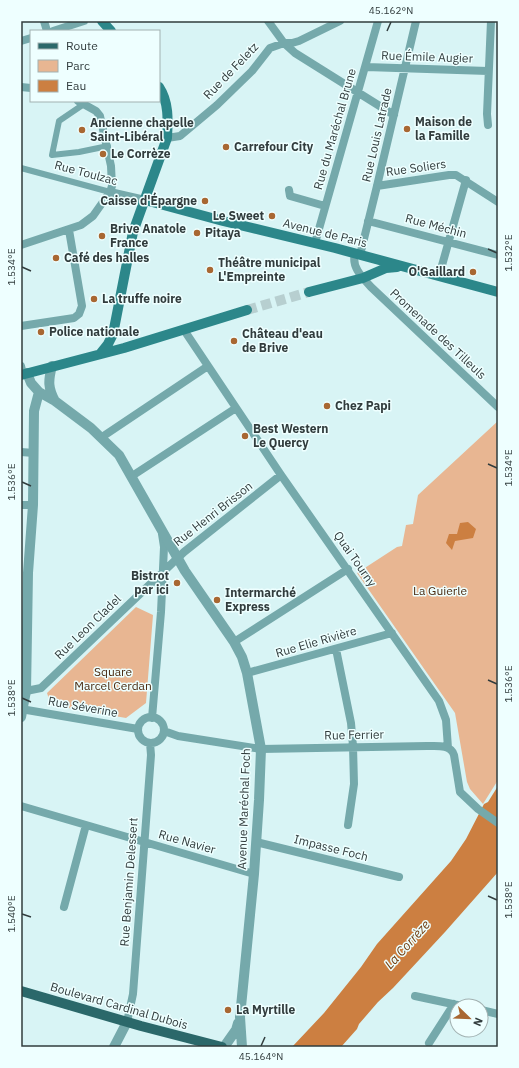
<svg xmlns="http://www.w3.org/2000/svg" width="519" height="1068" font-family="'IBM Plex Sans',sans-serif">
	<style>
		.green { fill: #e8b692 }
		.water { fill: #cc7f41 }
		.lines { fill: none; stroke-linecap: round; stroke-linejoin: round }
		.secondary-tunnel { stroke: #b7cfd0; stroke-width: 10; stroke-dasharray: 10 5; stroke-linecap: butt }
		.pedestrian { stroke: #75a9ab; stroke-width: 6 }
		.minor { stroke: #75a9ab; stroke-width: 8 }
		.tertiary { stroke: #75a9ab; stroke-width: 10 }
		.secondary { stroke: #2c878a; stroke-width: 10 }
		.primary { stroke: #2b686a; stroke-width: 10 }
		.ticks { fill: none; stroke: #313c3d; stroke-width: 1.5 }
		.poi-dot { fill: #a86732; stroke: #eff; stroke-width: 1.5 }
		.labels { text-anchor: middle; stroke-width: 3; stroke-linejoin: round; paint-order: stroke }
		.street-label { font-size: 12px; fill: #313c3d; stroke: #eff }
		.poi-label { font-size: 12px; font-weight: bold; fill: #313c3d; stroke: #eff; text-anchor: start }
		.park-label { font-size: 12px; fill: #49290f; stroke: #eff }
		.water-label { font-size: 13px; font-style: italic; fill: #723e11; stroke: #eff }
		.neatline { fill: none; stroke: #313c3d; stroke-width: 1.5 }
		.ticks-label { font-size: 10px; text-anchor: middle; fill: #313c3d }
	</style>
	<rect width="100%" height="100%" fill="#d8f4f5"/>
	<!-- green -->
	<path class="green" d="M498 421V780L483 804 470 789 467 782 455 713 357 573 397 547 402 546 406 525 413 524 418 495Z
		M136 607 153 615 146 703 126 718 51 705 47 693Z"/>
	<!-- water -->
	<path class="water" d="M468 522 476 529 473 538 455 541 452 550 446 543 449 534H457L460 523Z
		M498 786V872L445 932 393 988 378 1002 359 1024 357 1029 341 1047H292L324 1013 361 967 377 944 451 861 466 839 484 804 488 802Z"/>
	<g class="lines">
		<!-- secondary-tunnel -->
		<path class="secondary-tunnel" d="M247 310 309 292"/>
		<!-- pedestrian -->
		<path class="pedestrian" d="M84 104 59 121 52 155 79 152 108 146
			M21 168 110 192"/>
		<!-- minor -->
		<path class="minor" d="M44 21 47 31
			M268 21 284 43 295 53 394 115
			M53 31 84 21
			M21 41 31 38
			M366 67 488 71
			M21 87 31 88
			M488 125 487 114 491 21
			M167 138 180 136 217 105 252 71 270 48 284 43H292L299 41 340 21
			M377 186 449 175H456L498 202
			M289 190 290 196 325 206
			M110 192 145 200
			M368 221 498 255
			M315 243 378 21
			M21 245 81 225 93 216 110 192 112 186 111 166 100 116 96 111 78 101
			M355 254C351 267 363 278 371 287L498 407
			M360 255 377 186 416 21
			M439 276 466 180
			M21 326 74 318 79 314 82 306 69 230
			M184 330 281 475 439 701 446 720 448 748
			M21 366 23 374
			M102 437 208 366
			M21 452 34 453
			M132 476 236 408
			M21 505H33
			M234 642 348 569
			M336 649 351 723 353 746 354 784 348 825
			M247 673 392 633
			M26 691 41 688 184 552 281 475
			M21 709 138 729
			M138 730a13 13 0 1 1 26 0a13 13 0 1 1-26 0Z
			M152 718 161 612 164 547 162 534
			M164 731 178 736 261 749 427 746C436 746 451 744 454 755L460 792 478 809 498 823
			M21 806 254 874
			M256 842 399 877
			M64 907 86 825
			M415 996 462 1006
			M481 1010 498 1014
			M127 1022 133 994 151 755 150 743
			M429 1043 454 1004"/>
		<!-- tertiary -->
		<path class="tertiary" d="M52 366C48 381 48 388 55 401
			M27 373 31 383 39 392 55 401 91 428 119 455 185 571 234 642 242 657 247 673 261 749 259 800 254 874 240 1017 242 1047
			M21 717 26 691 28 573 33 505 34 411 39 392
			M114 1047 127 1022
			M224 1047 236 1030 238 1023"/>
		<!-- secondary -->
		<path class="secondary" d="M102 21 111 31
			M145 200 223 221 335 248 498 292
			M309 292 363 278 386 268 397 267
			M100 354 108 344 113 334 133 232 167 138C168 120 169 102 159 87
			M21 375 124 348 247 310"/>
		<!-- primary -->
		<path class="primary" d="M21 991 141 1026 222 1047"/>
	</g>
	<!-- ticks -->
	<path class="ticks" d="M387 31 391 22M488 249 497 253M22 267 31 271M488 464 497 468M22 482 31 486M488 680 497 684M22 698 31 702M488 896 497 900M22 914 31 917M261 1046 265 1037"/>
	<!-- markers -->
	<g class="poi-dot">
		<circle cx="407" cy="129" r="4"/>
		<circle cx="82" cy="130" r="4"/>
		<circle cx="226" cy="147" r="4"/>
		<circle cx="103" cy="154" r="4"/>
		<circle cx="205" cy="201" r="4"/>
		<circle cx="272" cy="216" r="4"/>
		<circle cx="197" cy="233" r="4"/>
		<circle cx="102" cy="236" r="4"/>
		<circle cx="56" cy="258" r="4"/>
		<circle cx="210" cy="270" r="4"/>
		<circle cx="473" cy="272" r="4"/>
		<circle cx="94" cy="299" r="4"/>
		<circle cx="41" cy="332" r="4"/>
		<circle cx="234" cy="341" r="4"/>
		<circle cx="327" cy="406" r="4"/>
		<circle cx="245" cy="436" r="4"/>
		<circle cx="177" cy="583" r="4"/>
		<circle cx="217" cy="600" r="4"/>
		<circle cx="228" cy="1010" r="4"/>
	</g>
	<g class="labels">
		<!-- street labels -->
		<g class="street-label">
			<text transform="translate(427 57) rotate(2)" y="4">Rue Émile Augier</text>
			<text transform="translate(231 71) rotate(-46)" y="4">Rue de Feletz</text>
			<text transform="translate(335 129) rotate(-74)" y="4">Rue du Maréchal Brune</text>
			<text transform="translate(377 135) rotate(-77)" y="4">Rue Louis Latrade</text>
			<text transform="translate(416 168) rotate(-8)" y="4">Rue Soliers</text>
			<text transform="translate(86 173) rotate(15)" y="4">Rue Toulzac</text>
			<text transform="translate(436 226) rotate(15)" y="4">Rue Méchin</text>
			<text transform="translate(325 233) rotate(14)" y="4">Avenue de Paris</text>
			<text transform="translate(438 334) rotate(43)" y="4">Promenade des Tilleuls</text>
			<text transform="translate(213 514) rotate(-38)" y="4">Rue Henri Brisson</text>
			<text transform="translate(355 559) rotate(55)" y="4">Quai Tourny</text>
			<text transform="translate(88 627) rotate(-44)" y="4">Rue Leon Cladel</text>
			<text transform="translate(316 642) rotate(-16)" y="4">Rue Elie Rivière</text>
			<text transform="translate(83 707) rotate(10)" y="4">Rue Séverine</text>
			<text transform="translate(354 735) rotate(-1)" y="4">Rue Ferrier</text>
			<text transform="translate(244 809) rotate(-88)" y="4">Avenue Maréchal Foch</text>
			<text transform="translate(187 842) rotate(16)" y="4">Rue Navier</text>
			<text transform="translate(331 848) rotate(14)" y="4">Impasse Foch</text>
			<text transform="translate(129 882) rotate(-86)" y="4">Rue Benjamin Delessert</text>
			<text transform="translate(119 1006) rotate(16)" y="4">Boulevard Cardinal Dubois</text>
		</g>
		<!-- poi labels -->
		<g class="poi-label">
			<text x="415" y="126">Maison de<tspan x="415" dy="14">la Famille</tspan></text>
			<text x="90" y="127">Ancienne chapelle<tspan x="90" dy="14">Saint-Libéral</tspan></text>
			<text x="234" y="151">Carrefour City</text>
			<text x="111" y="158">Le Corrèze</text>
			<text x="197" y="205" text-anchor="end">Caisse d'Épargne</text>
			<text x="264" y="220" text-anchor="end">Le Sweet</text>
			<text x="110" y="233">Brive Anatole<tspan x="110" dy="14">France</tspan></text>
			<text x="205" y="237">Pitaya</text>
			<text x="64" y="262">Café des halles</text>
			<text x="218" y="267">Théâtre municipal<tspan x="218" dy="14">L'Empreinte</tspan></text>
			<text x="465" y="276" text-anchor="end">O'Gaillard</text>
			<text x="102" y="303">La truffe noire</text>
			<text x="49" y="336">Police nationale</text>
			<text x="242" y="338">Château d'eau<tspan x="242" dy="14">de Brive</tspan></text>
			<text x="335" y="410">Chez Papi</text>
			<text x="253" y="433">Best Western<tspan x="253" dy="14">Le Quercy</tspan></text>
			<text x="169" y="580" text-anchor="end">Bistrot<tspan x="169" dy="14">par ici</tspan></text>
			<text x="225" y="597">Intermarché<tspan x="225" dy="14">Express</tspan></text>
			<text x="236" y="1014">La Myrtille</text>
		</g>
		<!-- park labels -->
		<g class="park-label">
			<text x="440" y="595">La Guierle</text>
			<text x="113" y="676">Square<tspan x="113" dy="14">Marcel Cerdan</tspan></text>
		</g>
		<!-- water labels -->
		<g class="water-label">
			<text transform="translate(407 944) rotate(-48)" y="5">La Corrèze</text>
		</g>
	</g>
	<!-- border -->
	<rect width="519" height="1068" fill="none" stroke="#eeffff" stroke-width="44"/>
	<!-- legend -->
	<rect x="30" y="30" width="130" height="72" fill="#eeffff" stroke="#a2b1b1"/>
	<rect x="38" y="43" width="20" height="6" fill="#2b686a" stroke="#a2b1b1"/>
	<text x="66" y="50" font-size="12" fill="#313c3d">Route</text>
	<rect x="38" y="60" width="20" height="12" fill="#e8b692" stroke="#a2b1b1"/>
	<text x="66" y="70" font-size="12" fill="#313c3d">Parc</text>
	<rect x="38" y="80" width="20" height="12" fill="#cc7f41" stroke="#a2b1b1"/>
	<text x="66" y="90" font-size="12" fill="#313c3d">Eau</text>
	<!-- north arrow -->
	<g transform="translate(469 1018) rotate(113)"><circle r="19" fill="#eeffff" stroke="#a2b1b1"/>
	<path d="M0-3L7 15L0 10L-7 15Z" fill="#a86732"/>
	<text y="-6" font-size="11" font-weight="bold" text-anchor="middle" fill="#313c3d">N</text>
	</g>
	<rect x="22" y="22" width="475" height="1024" class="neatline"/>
	<g class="ticks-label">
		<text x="391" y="14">45.162°N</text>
		<text transform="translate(508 253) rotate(-90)" y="4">1.532°E</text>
		<text transform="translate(11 267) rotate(-90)" y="4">1.534°E</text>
		<text transform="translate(508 468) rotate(-90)" y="4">1.534°E</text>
		<text transform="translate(11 482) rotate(-90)" y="4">1.536°E</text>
		<text transform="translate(508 684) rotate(-90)" y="4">1.536°E</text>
		<text transform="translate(11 698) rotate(-90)" y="4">1.538°E</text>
		<text transform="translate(508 900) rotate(-90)" y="4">1.538°E</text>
		<text transform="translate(11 914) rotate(-90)" y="4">1.540°E</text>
		<text x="261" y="1060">45.164°N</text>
	</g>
</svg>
